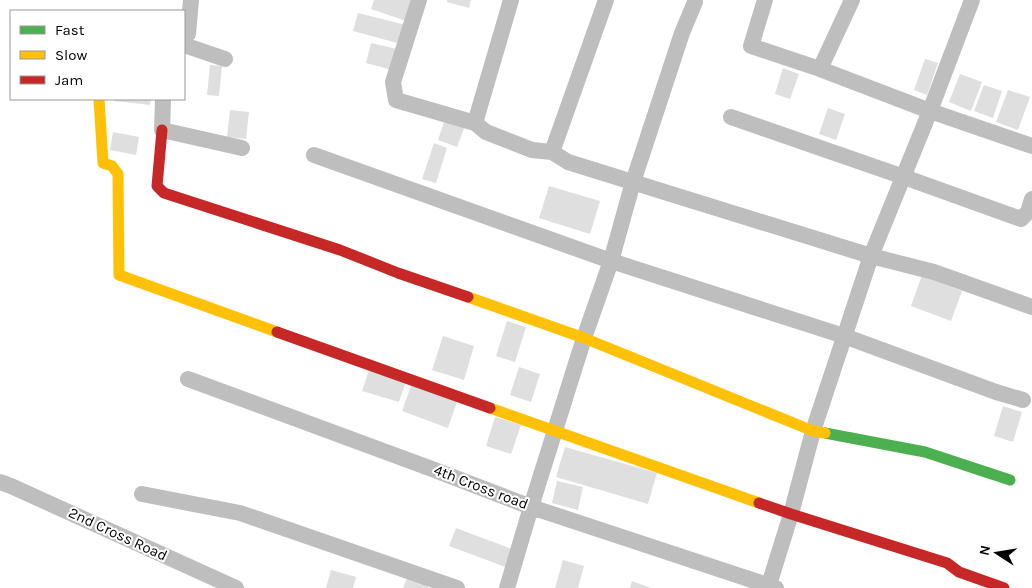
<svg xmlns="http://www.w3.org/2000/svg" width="1032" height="588" font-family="Karla,sans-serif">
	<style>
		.building { fill: #dfdfdf }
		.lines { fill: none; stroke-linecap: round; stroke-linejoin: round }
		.street { stroke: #bebebe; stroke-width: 16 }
		.fast { stroke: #4caf50; stroke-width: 11 }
		.slow { stroke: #ffc107; stroke-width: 11 }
		.jam { stroke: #c62828; stroke-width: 11 }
		.labels { text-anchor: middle; stroke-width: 4; stroke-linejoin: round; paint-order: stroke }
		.street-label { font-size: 15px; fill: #000; stroke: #fff }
	</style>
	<rect width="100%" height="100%" fill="#fff"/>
	<!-- building -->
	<path class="building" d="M374 0H413L406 21 371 9Z
		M447 0H471L469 8 447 2Z
		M358 13 406 25 401 44 353 31Z
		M371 43 397 49 392 70 366 63Z
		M925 59 938 63 927 95 914 90Z
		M210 65 222 66 219 96 207 95Z
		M783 68 799 74 790 99 775 94Z
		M960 74 982 82 971 111 949 102Z
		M984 85 1002 91 993 118 974 111Z
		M1008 90 1030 97 1018 130 996 122Z
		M114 99H151L150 105 114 101Z
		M828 108 845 114 836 140 819 134Z
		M230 110 249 112 246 139 227 137Z
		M446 116 466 123 457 147 438 140Z
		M113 132 139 137 136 155 110 150Z
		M434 143 447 148 436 183 422 179Z
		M549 186 600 201 590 234 539 218Z
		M922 275 962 291 951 321 911 306Z
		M507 321 526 327 515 362 496 356Z
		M443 336 474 346 464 380 432 370Z
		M519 367 540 374 531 402 510 395Z
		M369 370 406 381 399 402 362 391Z
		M412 383 458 399 448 428 402 411Z
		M1003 406 1022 412 1013 442 994 436Z
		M495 417 521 425 511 454 486 446Z
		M565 447 657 473 648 504 556 477Z
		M557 481 583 487 578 510 552 503Z
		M456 528 515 550 508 568 449 546Z
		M563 560 584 566 578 588H555Z
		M331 570 356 577 353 588H326Z
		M408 576 429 584 428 588H403Z
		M632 581 651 588H630Z"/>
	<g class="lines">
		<!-- street -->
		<path class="street" d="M419 0 393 82 396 100 475 123 486 132 532 150 552 152 568 162 871 256 934 272 1032 307
			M765 0 751 46 820 69 930 111 1032 146
			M184 37 188 34 191 0
			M184 45 225 59
			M820 69 852 0
			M163 99 162 130 242 148
			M731 117 904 177 1021 219 1028 212 1032 199
			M475 123 511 0
			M552 152 606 0
			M314 155 611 261 844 336 996 392 1023 400
			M188 379 432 469 531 507 776 588
			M0 482 11 486 236 588
			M142 494 240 513 457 588
			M507 588 531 507 584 338 611 261 633 182 682 33 695 2
			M768 588 791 514 813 431 871 256 930 111 972 0"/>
		<!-- fast -->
		<path class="fast" d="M825 433 925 452 1010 480"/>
		<!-- slow -->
		<path class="slow" d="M99 99 103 163 112 166 118 174 119 275 277 332
			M468 297 584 338 813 431 825 433
			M490 408 759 503"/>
		<!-- jam -->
		<path class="jam" d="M162 130 157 186 164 193 340 250 398 273 468 297
			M277 332 490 408
			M759 503 791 514 947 563 959 572 1004 588"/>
	</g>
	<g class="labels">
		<!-- street labels -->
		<g class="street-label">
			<text transform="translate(481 487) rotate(21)" y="5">4th Cross road</text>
			<text transform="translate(118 534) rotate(25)" y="5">2nd Cross Road</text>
		</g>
	</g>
	<!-- legend -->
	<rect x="10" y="10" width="175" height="90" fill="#ffffff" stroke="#999999"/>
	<rect x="20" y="26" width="25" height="8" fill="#4caf50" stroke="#999999"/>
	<text x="55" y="35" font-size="15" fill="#000000">Fast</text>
	<rect x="20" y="51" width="25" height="8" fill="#ffc107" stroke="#999999"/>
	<text x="55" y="60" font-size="15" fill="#000000">Slow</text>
	<rect x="20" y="76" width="25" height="8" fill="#c62828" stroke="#999999"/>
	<text x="55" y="85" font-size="15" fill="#000000">Jam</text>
	<!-- north arrow -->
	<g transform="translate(997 553) rotate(282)" stroke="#ffffff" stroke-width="4" paint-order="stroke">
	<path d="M0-4L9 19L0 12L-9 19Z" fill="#000000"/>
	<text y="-8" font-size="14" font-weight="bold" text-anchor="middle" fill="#000000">N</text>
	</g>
</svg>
